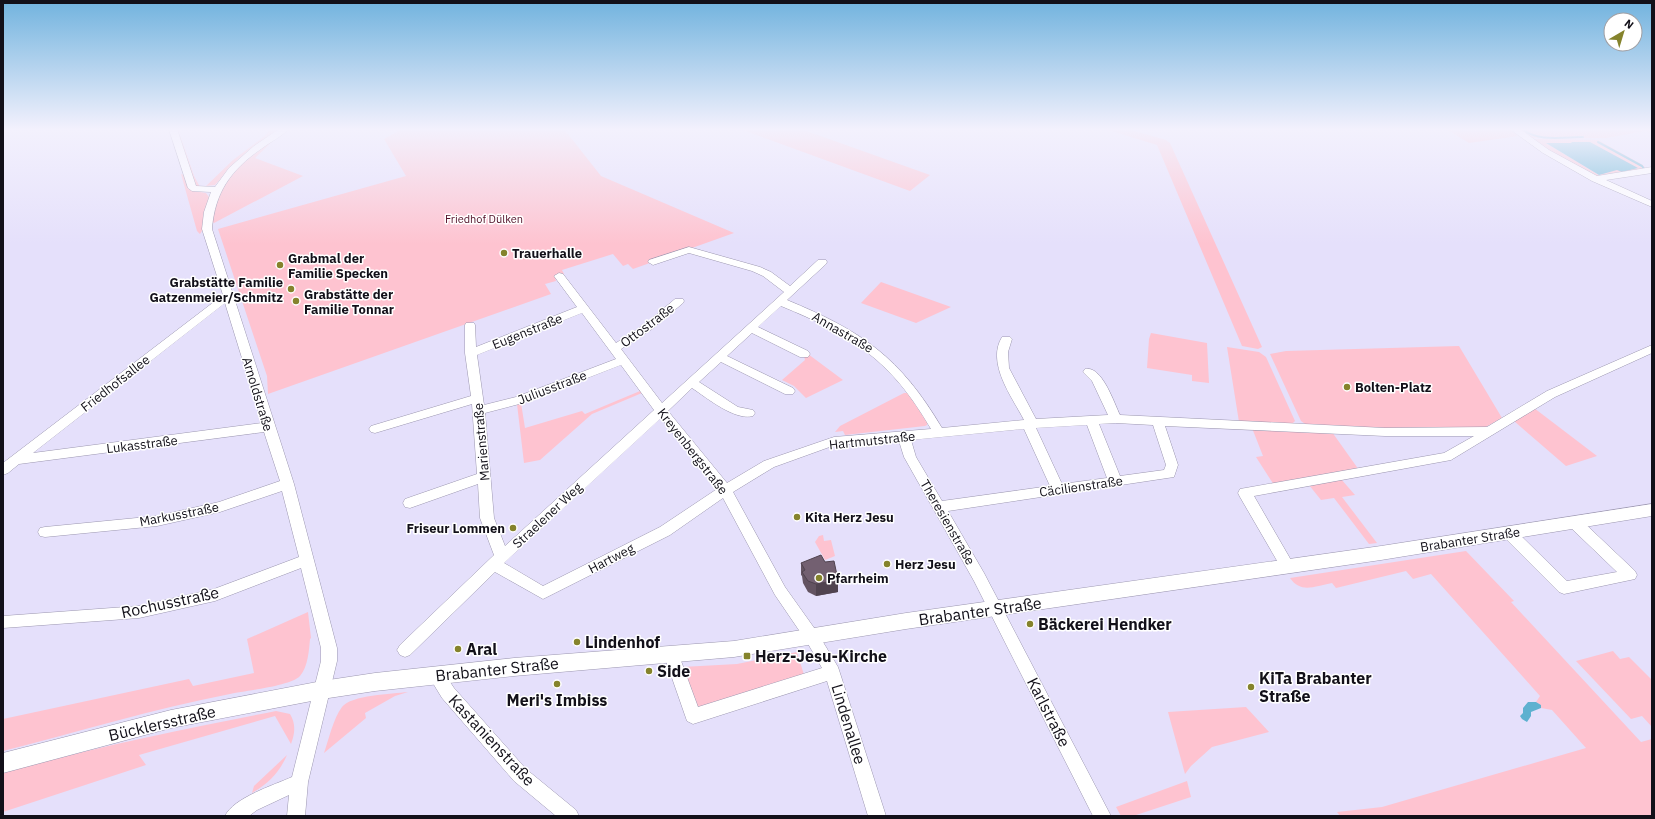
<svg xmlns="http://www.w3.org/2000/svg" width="1655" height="819" font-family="'IBM Plex Sans',sans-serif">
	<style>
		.green { fill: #fec3d0; fill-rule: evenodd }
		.water { fill: #5eb1d0 }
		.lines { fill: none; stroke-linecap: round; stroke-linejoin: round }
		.stream { stroke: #5eb1d0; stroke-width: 2 }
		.minor-casing { stroke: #9c97b0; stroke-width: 1 }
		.major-casing { stroke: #9c97b0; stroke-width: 1 }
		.minor { fill: #fff; fill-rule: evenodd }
		.major { fill: #fff; fill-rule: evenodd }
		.wall { fill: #635361 }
		.shaded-wall { fill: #50434f }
		.building { fill: #736071; stroke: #50434f }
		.poi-dot { fill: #85832c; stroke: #fff; stroke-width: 1.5 }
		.labels { text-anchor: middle; stroke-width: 3; stroke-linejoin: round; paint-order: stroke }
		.far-park-label { font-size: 11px; fill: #500e26; stroke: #fff }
		.poi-label { font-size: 13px; font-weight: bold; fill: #121019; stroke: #fff; text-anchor: start }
		.street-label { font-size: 13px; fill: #121019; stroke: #fff }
		.near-street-label { font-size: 16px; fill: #121019; stroke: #fff }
		.near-poi-label { font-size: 16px; font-weight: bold; fill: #121019; stroke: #fff; text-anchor: start }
	</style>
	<rect width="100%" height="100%" fill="#e5e0fb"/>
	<!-- green -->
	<path class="green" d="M176 129H178L194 176 200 187H205L233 160 265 136 270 129H280L233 165 215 185 196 187Z
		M288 129H291L276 138 255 158 303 176 214 223 211 221C217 176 253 153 288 129Z
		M402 129H564L601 176 734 233 633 269 628 264 623 266 613 254 562 270 564 274 555 277 556 281 545 284 551 294 268 394 267 376 218 229 406 176 384 139Z
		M740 129H801L930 175 910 191Z
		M1105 129H1128L1166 140 1170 143 1262 347 1258 349 1242 346 1157 145Z
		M1446 129H1511L1518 136 1469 143Z
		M1519 129H1652V132L1645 131 1606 138H1533L1526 136Z
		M1535 139 1598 140 1643 165 1647 170 1603 177 1593 176 1533 141ZM1546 143 1573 144 1617 169 1599 175Z
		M181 174 184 175 194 191 206 193 209 197 203 229 200 234 197 231Z
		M881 282 951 307 916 323 861 303Z
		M1151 333 1207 343 1209 383 1192 381V375L1147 368 1149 339Z
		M1459 346 1502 418 1484 428 1436 430 1308 426 1301 421 1270 354 1286 351Z
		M1227 347 1259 352 1266 357 1295 421 1291 425 1239 422Z
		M808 354 843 380 806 398 794 386 782 380 805 360 804 356Z
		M640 391 642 393 592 414 540 460 524 463 517 404 521 403 525 428 582 411 585 414Z
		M904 393H908L927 422V425L925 426 845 435 843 431 835 432 840 426Z
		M1534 408 1597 456 1566 466 1514 421Z
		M1252 428 1332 432 1359 470 1274 485 1256 457 1263 456Z
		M1341 479 1355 495 1342 497 1377 543 1369 544 1334 498 1321 500 1309 485Z
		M823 535 824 541 831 540 835 556 825 560 815 542 819 536Z
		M1466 551 1514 601 1511 602 1641 742 1652 739V816H1340L1337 812 1382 807 1586 748 1552 710 1541 708V705L1536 702 1540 696 1431 574 1413 579 1406 571 1336 588 1332 583C1315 586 1301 594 1290 578Z
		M308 612 311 638 310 639C309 650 308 667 300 676 291 686 244 691 230 694 153 709 78 732 3 751V719L189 679 193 686 254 673 247 639Z
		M1613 651 1620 659 1629 657 1652 680V727L1642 716 1631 719 1576 661Z
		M797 652 805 678 697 709 682 667 737 664Z
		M408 692 395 696 365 713 366 718 324 753C329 739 333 719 342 707 351 695 392 694 408 692Z
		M1246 707 1269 732 1212 747 1191 766 1185 774 1168 712Z
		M276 711 290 714C296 724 295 733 291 744L275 716 139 755 146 765 3 812V773C93 747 185 729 276 711Z
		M287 755C279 773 269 783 252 793L254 786Z
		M1187 781 1191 797 1133 816H1121L1116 807Z"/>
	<!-- water -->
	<path class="water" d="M1571 142H1590L1638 168 1622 172 1617 170 1599 175 1546 143H1572Z
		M1528 702H1536L1541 705V708L1531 712V716L1527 722 1522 719 1520 716 1523 713V708Z"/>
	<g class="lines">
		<!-- stream -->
		<path class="stream" d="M1522 129C1538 142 1563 137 1583 137
			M1598 142 1642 166 1645 170"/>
		<defs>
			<path id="minor" d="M169 129H177L196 186 215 187 229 168 254 146 279 129H289C281 137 270 142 261 149 231 170 215 192 212 229L294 484 337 648V661L308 782 305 816H287L289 795 257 810 249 816H225C233 798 274 785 292 777L321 661V648L301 568 215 601 139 618 3 628V616L139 606 214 589 299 557 282 491 220 512 157 526 45 537 40 536 38 532 40 528 45 527 157 516 219 502 280 481 264 432 19 464 8 473 3 475V463L223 295 202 229 204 212 211 192 192 191 188 188ZM225 303 262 423 33 453Z
				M1510 129H1520L1549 150 1597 176 1652 167V173L1606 180 1652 201V207L1592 181 1543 153Z
				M689 247 760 267 771 272 790 286 818 260H826L827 262 826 264 787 300C862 331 900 357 942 428L1024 420C1012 397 986 363 1002 337H1010L1012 339 1008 352 1009 368 1036 419 1108 415 1092 381 1083 372 1085 369C1102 365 1114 403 1120 415L1385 428 1487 427 1547 391 1652 345V353L1555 397 1451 460 1254 496 1295 567 1293 571 1288 573 1283 571 1240 497 1238 493 1240 489 1444 453 1474 436H1385L1165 426 1178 465 1174 477 948 511 984 573 1111 816H1093L974 581 904 457 899 441 835 445 774 467 733 492 785 587 817 632 838 667 886 816H868L827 681 693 724 687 721 664 655 667 650 672 648 677 650 698 707 822 668 807 642 775 595 723 498 670 535 543 599 495 572 410 655 405 657 400 655 397 650 400 645 494 555 480 518 478 484 410 508 405 507 403 503 405 499 477 474 472 404 375 433 371 432 369 429 371 426 471 396 465 353V325L466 323H474L475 325 476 347 577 307 554 276 559 273 563 274 616 343 644 325 675 299H683L684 301 683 303 652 329 621 349 662 403 784 292 763 276 752 271 689 253 653 265 648 262 649 260ZM781 306C852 335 892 361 931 429L834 437 764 461 727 483 668 411 692 388C707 398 735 421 753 416L755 413 753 410 738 407 699 382 721 362 785 394H793L795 391 793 388 727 356 752 333 800 357H808L810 354 808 351 758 327ZM582 313 616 359 516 397 484 405 477 355ZM621 365 654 410 505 546 494 518 485 413 523 403ZM661 418 717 489 660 527 543 586 504 563ZM1116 423 1153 425 1166 465 1164 470 1120 476 1099 424ZM1087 425 1107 478 1062 484 1036 428ZM1024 429 1050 486 942 501 916 457 911 440Z
				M1574 517 1579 518 1635 571 1637 575 1635 579 1564 594 1559 592 1504 537 1502 533 1504 529 1509 528 1514 529 1567 581 1617 572 1569 526 1567 522 1569 518Z
				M436 668 442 670 454 688 526 769 576 810 579 816H556L514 781 442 698 428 675 430 670Z"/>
			<path id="major" d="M1652 504V516L1381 560 906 629 734 657 514 676 375 691 322 699 171 728 3 773V753L171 710 322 681 375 673 514 658 734 641 906 613 1381 546Z"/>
		</defs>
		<!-- minor casing -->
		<use href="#minor" class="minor-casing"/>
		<!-- major casing -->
		<use href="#major" class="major-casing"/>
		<!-- minor -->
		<use href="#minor" class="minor"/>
		<!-- major -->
		<use href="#major" class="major"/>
	</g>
	<!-- wall -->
	<path class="wall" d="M825 562 838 580V592L816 596 808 592 803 583 802 576 801 575V563Z"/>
	<!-- shaded-wall -->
	<path class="shaded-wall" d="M838 580V592L816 596V584Z"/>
	<!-- building -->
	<path class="building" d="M821 555 825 562 834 561 838 580 816 584 808 581 802 572 805 570 801 563Z"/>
	<!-- sky -->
	<linearGradient id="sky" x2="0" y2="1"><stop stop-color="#71b3de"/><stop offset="0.53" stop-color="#f3f1fd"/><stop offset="1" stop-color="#f3f1fd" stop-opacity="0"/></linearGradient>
	<rect width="1655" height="244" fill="url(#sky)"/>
	<!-- markers -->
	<g class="poi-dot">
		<circle cx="504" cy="253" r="4"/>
		<circle cx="280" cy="265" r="4"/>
		<circle cx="291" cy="289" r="4"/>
		<circle cx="296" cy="301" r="4"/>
		<circle cx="1347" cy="387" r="4"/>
		<circle cx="797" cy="517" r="4"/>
		<circle cx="513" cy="528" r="4"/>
		<circle cx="887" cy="564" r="4"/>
		<circle cx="819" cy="578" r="4"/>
		<circle cx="1030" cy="624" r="4"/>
		<circle cx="577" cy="642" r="4"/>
		<circle cx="458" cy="649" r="4"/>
		<rect x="743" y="652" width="8" height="8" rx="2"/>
		<circle cx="649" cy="671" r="4"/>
		<circle cx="557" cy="684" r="4"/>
		<circle cx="1251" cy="687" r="4"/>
	</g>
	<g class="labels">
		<!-- far-park labels -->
		<g class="far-park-label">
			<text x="484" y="223">Friedhof Dülken</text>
		</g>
		<!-- poi labels -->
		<g class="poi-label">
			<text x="512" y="258">Trauerhalle</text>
			<text x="288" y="263">Grabmal der<tspan x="288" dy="15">Familie Specken</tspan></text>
			<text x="283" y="287" text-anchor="end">Grabstätte Familie<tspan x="283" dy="15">Gatzenmeier/Schmitz</tspan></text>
			<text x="304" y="299">Grabstätte der<tspan x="304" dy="15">Familie Tonnar</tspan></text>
			<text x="1355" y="392">Bolten-Platz</text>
			<text x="805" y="522">Kita Herz Jesu</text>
			<text x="505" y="533" text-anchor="end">Friseur Lommen</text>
			<text x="895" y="569">Herz Jesu</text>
			<text x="827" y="583">Pfarrheim</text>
		</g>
		<!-- street labels -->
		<g class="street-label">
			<text transform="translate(647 325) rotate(-37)" y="5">Ottostraße</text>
			<text transform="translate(527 331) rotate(-22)" y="5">Eugenstraße</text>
			<text transform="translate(843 332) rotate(30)" y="5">Annastraße</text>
			<text transform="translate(115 383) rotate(-38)" y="5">Friedhofsallee</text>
			<text transform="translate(552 387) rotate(-21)" y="5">Juliusstraße</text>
			<text transform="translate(258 394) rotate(73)" y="5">Arnoldstraße</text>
			<text transform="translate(872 440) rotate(-6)" y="5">Hartmutstraße</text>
			<text transform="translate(481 442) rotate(-95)" y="5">Marienstraße</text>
			<text transform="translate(142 444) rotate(-7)" y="5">Lukasstraße</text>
			<text transform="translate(693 451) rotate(52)" y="5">Kreyenbergstraße</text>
			<text transform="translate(1081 486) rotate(-8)" y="5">Cäcilienstraße</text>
			<text transform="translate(179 514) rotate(-11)" y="5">Markusstraße</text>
			<text transform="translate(547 515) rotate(-43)" y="5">Straelener Weg</text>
			<text transform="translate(948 522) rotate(60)" y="5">Theresienstraße</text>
			<text transform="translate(1470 539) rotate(-9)" y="5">Brabanter Straße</text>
			<text transform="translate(611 558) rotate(-27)" y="5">Hartweg</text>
		</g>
		<!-- near-street labels -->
		<g class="near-street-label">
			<text transform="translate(170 602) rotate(-12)" y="6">Rochusstraße</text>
			<text transform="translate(980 611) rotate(-8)" y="6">Brabanter Straße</text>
			<text transform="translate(497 669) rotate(-6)" y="6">Brabanter Straße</text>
			<text transform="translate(1049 712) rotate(63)" y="6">Karlstraße</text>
			<text transform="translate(162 723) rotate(-13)" y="6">Bücklersstraße</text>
			<text transform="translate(849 724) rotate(73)" y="6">Lindenallee</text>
			<text transform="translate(492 740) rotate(47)" y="6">Kastanienstraße</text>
		</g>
		<!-- near-poi labels -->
		<g class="near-poi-label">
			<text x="1038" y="630">Bäckerei Hendker</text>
			<text x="585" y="648">Lindenhof</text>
			<text x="466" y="655">Aral</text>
			<text x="755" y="662">Herz-Jesu-Kirche</text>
			<text x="657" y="677">Side</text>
			<text x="1259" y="684">KiTa Brabanter<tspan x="1259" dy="18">Straße</tspan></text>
			<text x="557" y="706" text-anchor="middle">Meri's Imbiss</text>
		</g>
	</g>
	<!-- border -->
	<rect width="1655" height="819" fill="none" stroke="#121019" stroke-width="8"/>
	<!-- north arrow -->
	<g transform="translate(1623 32) rotate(38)"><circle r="19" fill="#ffffff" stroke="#a09fa3"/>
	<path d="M0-3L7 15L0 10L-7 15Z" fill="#85832c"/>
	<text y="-6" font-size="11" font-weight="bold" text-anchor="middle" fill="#121019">N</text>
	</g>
</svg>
